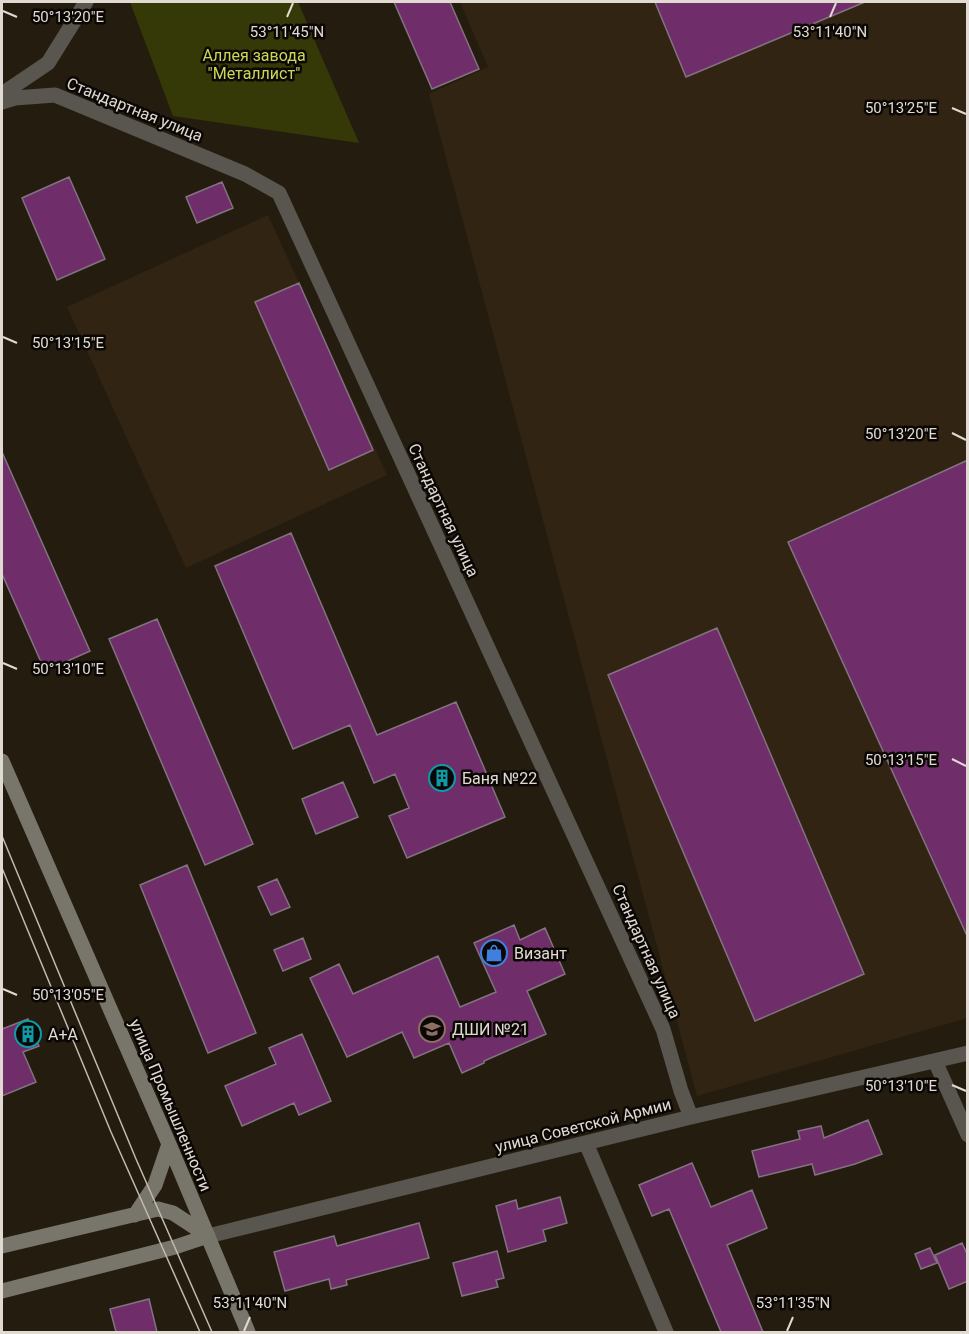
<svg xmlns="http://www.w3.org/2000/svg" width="969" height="1334" font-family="Roboto,sans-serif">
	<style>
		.built { fill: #312413 }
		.green { fill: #353907 }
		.building { fill: #6f2e6a; stroke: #81737f; stroke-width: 1.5 }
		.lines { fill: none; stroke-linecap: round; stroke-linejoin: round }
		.minor { stroke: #58564f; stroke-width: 15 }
		.secondary { stroke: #78756a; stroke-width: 15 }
		.tram { stroke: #c1bab2; stroke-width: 1.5 }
		.ticks { fill: none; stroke: #e0dad3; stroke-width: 2 }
		.labels { text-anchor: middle; stroke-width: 5; stroke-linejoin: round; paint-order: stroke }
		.park-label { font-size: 16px; fill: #ccd758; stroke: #0b0704 }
		.street-label { font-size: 16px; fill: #e0dad3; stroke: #0b0704 }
		.poi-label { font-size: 16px; fill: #e0dad3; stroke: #0b0704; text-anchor: start }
		.ticks-label { font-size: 15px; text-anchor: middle; fill: #e0dad3; stroke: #0b0704; stroke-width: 5; stroke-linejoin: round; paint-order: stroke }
	</style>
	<rect width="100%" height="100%" fill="#251c10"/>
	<!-- built -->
	<path class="built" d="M460 2H967V1018L697 1096 429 94 488 67Z
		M268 215 387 475 186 568 67 307Z"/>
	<!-- green -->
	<path class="green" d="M130 2H298L359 143 173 116Z"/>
	<!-- building -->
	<path class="building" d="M394 2H450L479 69 432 89Z
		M655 2H865L686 77Z
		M69 177 105 259 57 280 22 198Z
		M222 182 233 208 197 223 186 197Z
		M299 283 373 450 329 470 255 302Z
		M2 452 90 651 45 671 2 574Z
		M968 460V938L788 542Z
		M291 533 377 735 456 702 505 817 407 858 389 816 409 808 395 774 374 783 350 725 293 749 215 566Z
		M157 619 253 844 205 865 109 639Z
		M717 628 864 974 755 1021 608 675Z
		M343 782 358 817 316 834 302 799Z
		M187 865 256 1033 208 1053 140 885Z
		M277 879 290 907 271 915 258 887Z
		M514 925 520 940 545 928 565 974 527 991 546 1034 484 1061V1063L462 1073 449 1043 414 1058 402 1032 347 1057 310 978 339 964 353 994 438 956 460 1007 496 992 474 943Z
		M303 938 311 959 283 971 274 950Z
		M28 1019 39 1046 23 1052 36 1082 2 1096V1029Z
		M302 1034 331 1101 299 1115 294 1103 242 1126 225 1086 276 1064 269 1048Z
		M868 1120 882 1154 855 1164 815 1175 812 1164 759 1177 752 1151 800 1139 798 1131 821 1126 824 1138Z
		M692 1163 711 1207 752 1190 767 1228 727 1245 763 1332H721L669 1209 652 1216 639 1185Z
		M560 1197 567 1223 543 1230 546 1241 508 1252 496 1206 516 1200 518 1209Z
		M419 1223 429 1258 346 1280 347 1285 331 1289 329 1279 285 1291 274 1252 334 1236 337 1246Z
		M962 1243 968 1256V1281L949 1289 935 1255Z
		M930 1248 937 1263 921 1269 915 1254Z
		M497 1251 504 1278 496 1280 498 1287 462 1296 453 1263Z
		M149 1299 157 1332H116L110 1309Z"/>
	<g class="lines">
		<!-- minor -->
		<path class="minor" d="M2 94 48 63 86 2
			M2 102 15 98 55 95 245 174 279 193 663 1029 681 1091 691 1117
			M935 1061 968 1135
			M586 1143 666 1332
			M208 1236 691 1117 968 1053"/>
		<!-- secondary -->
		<path class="secondary" d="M2 761 169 1144 248 1332
			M135 1215 155 1185 169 1144
			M2 1246 158 1209 173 1213 208 1236
			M2 1291 175 1247 208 1236"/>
		<!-- tram -->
		<path class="tram" d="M2 836 136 1159 212 1332
			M2 868 111 1132 200 1332"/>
	</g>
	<!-- ticks -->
	<path class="ticks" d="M3 11 17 17M287 17 293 3M830 17 836 3M952 108 966 114M3 337 17 343M952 433 966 440M3 663 17 669M952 759 966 766M3 989 17 995M952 1085 966 1091M244 1331 250 1317M787 1331 793 1317"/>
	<!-- icons -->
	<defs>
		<symbol id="building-ring" viewBox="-11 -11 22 22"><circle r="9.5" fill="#0b0704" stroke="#0f9aa8" stroke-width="1.5"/><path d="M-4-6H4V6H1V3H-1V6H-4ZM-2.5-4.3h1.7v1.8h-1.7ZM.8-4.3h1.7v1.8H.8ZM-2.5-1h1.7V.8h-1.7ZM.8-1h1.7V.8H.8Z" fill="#0f9aa8"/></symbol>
		<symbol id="shop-ring" viewBox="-11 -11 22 22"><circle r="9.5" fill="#0b0704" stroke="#3f7fe0" stroke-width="1.5"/><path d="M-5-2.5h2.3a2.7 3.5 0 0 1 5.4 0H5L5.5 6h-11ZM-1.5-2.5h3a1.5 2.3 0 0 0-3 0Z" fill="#3f7fe0"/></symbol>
		<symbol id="school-ring" viewBox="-11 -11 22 22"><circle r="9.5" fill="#0b0704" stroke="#8d6e63" stroke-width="1.5"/><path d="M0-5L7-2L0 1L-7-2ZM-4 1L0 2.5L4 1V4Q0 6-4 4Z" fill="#8d6e63"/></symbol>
	</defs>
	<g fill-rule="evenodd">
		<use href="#building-ring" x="427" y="763" width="30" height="30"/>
		<use href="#shop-ring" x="479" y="938" width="30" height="30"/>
		<use href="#school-ring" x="417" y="1014" width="30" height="30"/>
		<use href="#building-ring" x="13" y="1019" width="30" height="30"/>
	</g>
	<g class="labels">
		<!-- park labels -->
		<g class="park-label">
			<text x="254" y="61">Аллея завода<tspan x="254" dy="18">"Металлист"</tspan></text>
		</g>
		<!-- street labels -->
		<g class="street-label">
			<text transform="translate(135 109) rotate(22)" y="6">Стандартная улица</text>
			<text transform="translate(444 510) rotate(65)" y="6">Стандартная улица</text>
			<text transform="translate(647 951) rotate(66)" y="6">Стандартная улица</text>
			<text transform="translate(171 1105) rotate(67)" y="6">улица Промышленности</text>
			<text transform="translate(583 1125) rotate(-14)" y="6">улица Советской Армии</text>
		</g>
		<!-- poi labels -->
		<g class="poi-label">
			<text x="462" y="784">Баня №22</text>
			<text x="514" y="959">Визант</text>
			<text x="452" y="1035">ДШИ №21</text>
			<text x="48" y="1040">А+A</text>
		</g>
	</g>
	<g class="ticks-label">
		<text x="68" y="22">50°13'20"E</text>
		<text x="287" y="37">53°11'45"N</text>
		<text x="830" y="37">53°11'40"N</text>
		<text x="901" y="113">50°13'25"E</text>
		<text x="68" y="348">50°13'15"E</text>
		<text x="901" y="439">50°13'20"E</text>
		<text x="68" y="674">50°13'10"E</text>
		<text x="901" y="765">50°13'15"E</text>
		<text x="68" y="1000">50°13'05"E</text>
		<text x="901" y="1091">50°13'10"E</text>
		<text x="250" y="1308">53°11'40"N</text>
		<text x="793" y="1308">53°11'35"N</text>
	</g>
	<!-- border -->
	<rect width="969" height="1334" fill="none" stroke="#e0dad3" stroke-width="6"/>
</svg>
